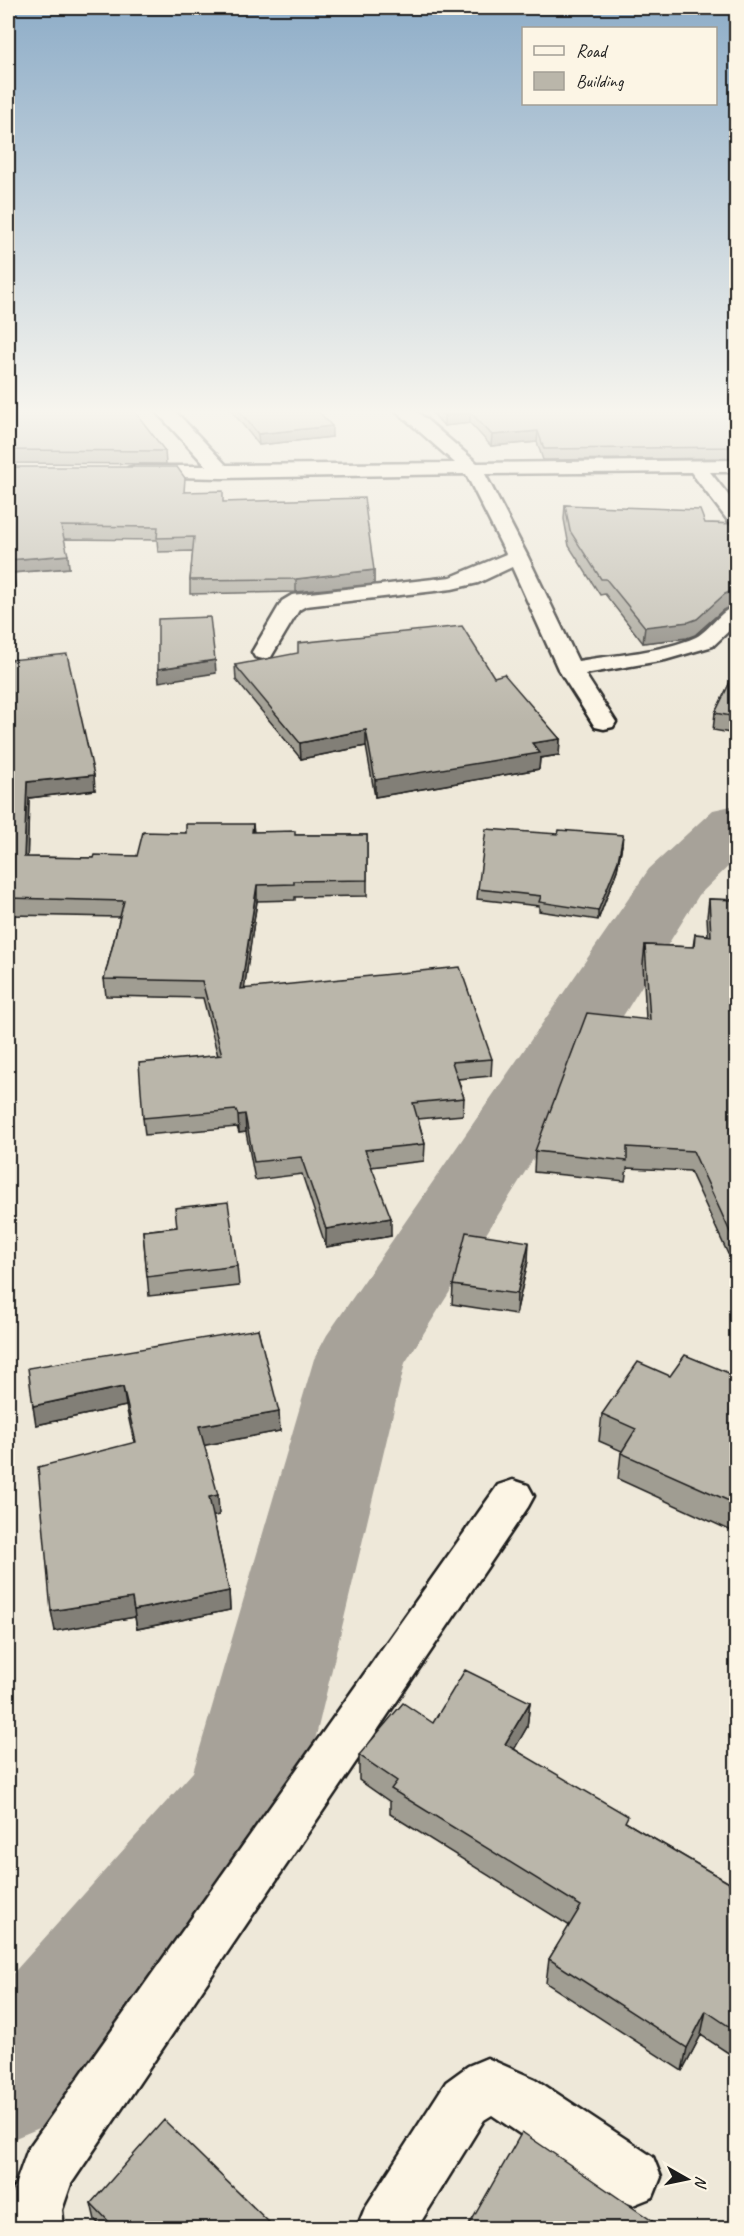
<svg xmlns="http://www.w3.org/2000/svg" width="744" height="2236" font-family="Caveat,sans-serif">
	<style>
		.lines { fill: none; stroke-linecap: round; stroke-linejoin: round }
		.river { fill: #a7a299; fill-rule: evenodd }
		.minor-casing { stroke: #1c1c1c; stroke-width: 5 }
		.minor { fill: #fcf5e5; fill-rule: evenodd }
		.wall { fill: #a09d92; stroke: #1c1c1c; stroke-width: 1.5 }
		.shaded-wall { fill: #827f77; stroke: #1c1c1c; stroke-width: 1.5 }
		.building { fill: #bab6aa; stroke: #1c1c1c; stroke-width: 1.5 }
	</style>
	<rect width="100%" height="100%" fill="#eee8d9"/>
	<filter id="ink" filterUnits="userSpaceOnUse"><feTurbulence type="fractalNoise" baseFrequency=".0167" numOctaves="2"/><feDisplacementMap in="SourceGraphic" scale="12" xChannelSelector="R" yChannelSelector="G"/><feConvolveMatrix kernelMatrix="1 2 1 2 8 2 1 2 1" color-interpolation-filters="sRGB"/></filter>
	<g filter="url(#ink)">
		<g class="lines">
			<!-- river -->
			<path class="river" d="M736 805V859L699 895 405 1363 301 1799 284 1836 54 2122 8 2141V1979L193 1772 314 1359 327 1335 649 869 713 810Z"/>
			<defs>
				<path id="minor" d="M154 409H173L226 465 455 463 394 409H414L477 463 736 460V472H710L736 505V524L729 522 691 472 485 474 528 557 578 661C614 655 663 652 696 637 711 629 719 611 736 606V624L713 646 665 660 585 674 616 722 613 727 604 729 595 727 558 669 512 567 478 583 452 589 306 606 299 610 271 657 263 659 255 657 252 652 282 601 292 595 451 577 506 554 466 474 222 478 128 476 126 472 128 468 135 466H206Z
					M513 1480 528 1485 534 1496 528 1507 71 2184 62 2210 64 2228H8V2205L28 2149 498 1485Z
					M487 2058 535 2079 653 2157 661 2177 653 2197 633 2205 613 2197 492 2115 484 2120 417 2228H357L365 2208 446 2082 468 2066Z"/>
			</defs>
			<!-- minor casing -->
			<use href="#minor" class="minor-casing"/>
			<!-- minor -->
			<use href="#minor" class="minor"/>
		</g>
		<!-- wall -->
		<path class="wall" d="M8 409 165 451 166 464 8 463Z
			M230 409H316L332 437 259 445Z
			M429 409H736V458L543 460 537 442 491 446 470 423 444 426Z
			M8 467 186 492 223 502 374 570V584L296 592 190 594V580L193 551 158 552 157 540 64 539 69 568 13 573 15 588 8 589Z
			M565 505 705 523 736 524V605L735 604 723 610 695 635 687 638 643 643 605 594 600 595 569 546 564 519Z
			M8 651 11 660 95 790 29 798 27 857 94 858 137 856 186 833 253 824 254 832 296 835H367V896L295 897V900L257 901 244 988 492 1059 491 1076 458 1079 464 1098 463 1115 418 1119 425 1144 424 1161 371 1167 391 1236 326 1247 302 1174 255 1180 246 1132 239 1133 237 1127 145 1135 143 1118 218 1056 203 998 106 996 104 979 120 917 8 915Z
			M235 665 494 677 560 739 559 755 540 758 539 769 375 797 366 746 301 759 236 680Z
			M736 670V734L713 730 715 713Z
			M622 845 617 870 598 920 539 911V906L477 899 478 889Z
			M709 899 736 900V1254H728L690 1171 627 1168 625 1181 534 1172 535 1151 646 1019 643 964 645 945 693 947 695 934 708 935 707 917Z
			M177 1227 237 1266 239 1286 149 1296 143 1231Z
			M528 1261 516 1314 452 1304 453 1285Z
			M258 1329 280 1431 204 1445 219 1515 213 1516 229 1591 230 1610 137 1629 135 1617 55 1631 134 1442 126 1406 36 1425Z
			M736 1376V1533L618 1479 621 1453 622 1451 599 1441 602 1414Z
			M530 1702 527 1727 514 1749 627 1823 736 1887V2058L701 2035 682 2071 546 1983 549 1959 570 1926 390 1814V1802L359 1780V1755L433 1723Z
			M91 2203 276 2229H104L95 2220Z"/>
		<!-- shaded-wall -->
		<path class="shaded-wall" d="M470 412V423L444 426V415Z
			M332 426V437L259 445 258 434Z
			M538 431 537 442 491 446 492 435Z
			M68 555 69 568 10 573 9 560Z
			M374 570V584L296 592V579Z
			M14 574 15 588 8 589V575Z
			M736 589 735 604 723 610 695 635 687 638 643 643 645 627 725 594Z
			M736 617V633L729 634 731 618Z
			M215 660 216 673 159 682 158 669Z
			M366 730V746L301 759 300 743Z
			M560 739 559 755 540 758 539 769 375 797V780L532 743Z
			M94 775 95 790 29 798 27 873 24 857 27 782Z
			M623 835 622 845 617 870 598 920V911Z
			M257 885V901L242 1005 241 989Z
			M245 1114 246 1132 239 1133 238 1115Z
			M391 1218V1236L326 1247V1229Z
			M529 1242 528 1261 516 1314 517 1294Z
			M123 1387 126 1406 36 1425 33 1406Z
			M279 1412 280 1431 201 1446 199 1426Z
			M218 1495 219 1515 211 1517 209 1497Z
			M229 1591 230 1610 137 1629 134 1610Z
			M132 1598 135 1617 55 1631 51 1611Z
			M530 1702 527 1727 503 1769 505 1744Z
			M706 2011 701 2035 682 2071 687 2048Z"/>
		<!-- building -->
		<path class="building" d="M8 409H133L165 451 8 450Z
			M238 409H316L332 426 258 434Z
			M439 409H736V447L544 449 538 431 492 435 470 412 444 415Z
			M8 467H177L185 478 184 492 223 491V502L364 498 374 570 296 579 190 580 194 537 157 538 158 527 61 526 68 555 9 560 14 574 8 575Z
			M565 505 700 510 705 523 736 524V589L725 594 697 619 689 622 645 627 606 579H601L570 531Z
			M736 612V617L731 618Z
			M210 617 215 660 158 669V619Z
			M462 626 494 677 504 674 560 739 532 743 540 753 375 780 366 730 300 743 235 665 298 653V643Z
			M8 651 11 660 67 654 94 775 27 782 24 857 94 858 95 855 137 856 143 832 186 833V824H253L252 832 295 831V835H367V880L294 881V884L257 885 241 989 460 967 492 1059 452 1062 464 1098 413 1103 425 1144 365 1150 391 1218 326 1229 301 1157 254 1162 245 1114 238 1115 236 1110 143 1118 139 1063 222 1055 202 981 104 979 124 901 8 898Z
			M736 670V717L715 713Z
			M486 829 558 834 559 830 623 835 618 861 598 911 539 902 541 896 478 889Z
			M709 899 736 900V1233L731 1234 693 1151 627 1147V1161L535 1151 587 1013 650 1020 645 945 694 947 695 934 711 936Z
			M228 1202 237 1266 147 1277 143 1231 177 1227 175 1208Z
			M466 1232 529 1242 517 1294 453 1285Z
			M258 1329 279 1412 199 1426 218 1495 209 1497 229 1591 134 1610 132 1598 51 1611 38 1467 136 1442 123 1387 33 1406 28 1368Z
			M685 1355 736 1376V1504L621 1453 636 1429 602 1414 638 1362 670 1376Z
			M465 1670 530 1702 505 1744 628 1816 625 1822 736 1887V2031L706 2011 687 2048 549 1959 581 1906 391 1789 397 1781 359 1755 403 1703 433 1723Z
			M164 2120 276 2229H116L91 2203Z
			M522 2132 664 2229H467Z"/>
	</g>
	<!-- sky -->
	<linearGradient id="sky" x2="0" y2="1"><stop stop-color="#8eadc8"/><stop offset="0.57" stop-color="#f7f5ee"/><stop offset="1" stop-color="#f7f5ee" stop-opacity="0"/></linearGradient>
	<rect width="744" height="722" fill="url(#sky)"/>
	<!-- margin -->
	<rect width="744" height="2236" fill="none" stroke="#fcf5e5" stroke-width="30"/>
	<rect x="15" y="15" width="714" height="2206" fill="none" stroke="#1c1c1c" stroke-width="2" filter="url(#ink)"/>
	<!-- legend -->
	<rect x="522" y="27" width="195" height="78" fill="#fcf5e5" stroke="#a29e95" stroke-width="1.5"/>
	<rect x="534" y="46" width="30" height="9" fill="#fcf5e5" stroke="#a29e95" stroke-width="1.5"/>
	<text x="576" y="57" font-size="18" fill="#1c1c1c">Road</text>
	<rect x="534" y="72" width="30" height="18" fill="#bab6aa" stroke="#a29e95" stroke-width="1.5"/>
	<text x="576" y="87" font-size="18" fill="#1c1c1c">Building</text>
	<!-- north arrow -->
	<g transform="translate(687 2179) rotate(99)" stroke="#fcf5e5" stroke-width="4.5" paint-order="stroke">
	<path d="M0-4.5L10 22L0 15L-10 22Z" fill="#1c1c1c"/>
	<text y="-9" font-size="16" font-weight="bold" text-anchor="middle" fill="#1c1c1c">N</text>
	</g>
</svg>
